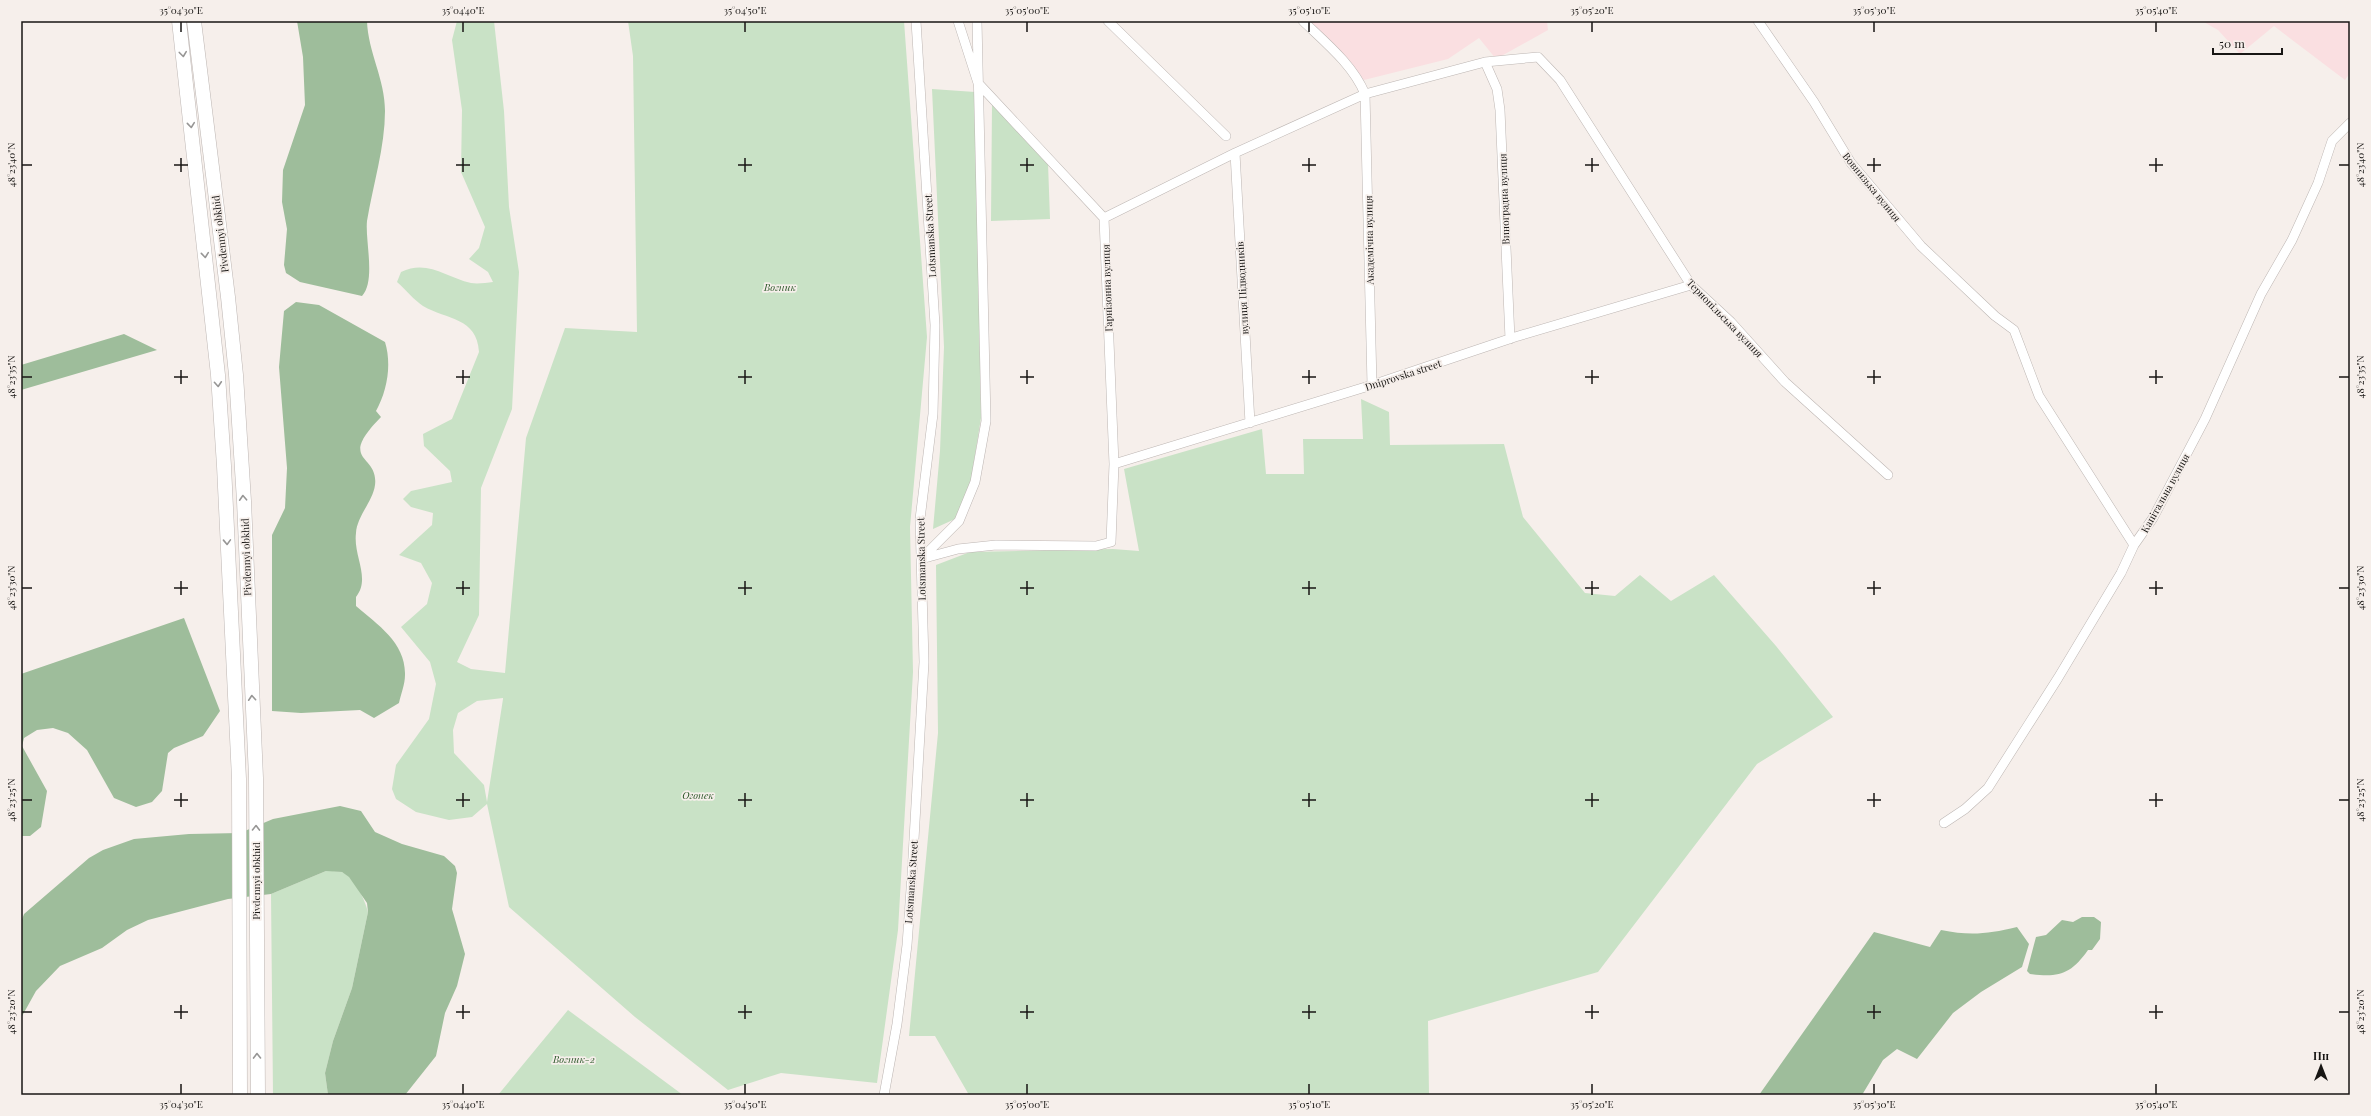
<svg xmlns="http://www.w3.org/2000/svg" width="2371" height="1116" font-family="'Playfair Display',serif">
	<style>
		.industrial { fill: #fadfe1 }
		.green { fill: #c9e2c6; fill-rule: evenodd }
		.forest { fill: #9ebd9b }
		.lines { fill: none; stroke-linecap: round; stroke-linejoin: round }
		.minor-casing { stroke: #bdb6b3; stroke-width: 10 }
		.primary-casing { stroke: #bdb6b3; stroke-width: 15 }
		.minor { stroke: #fff; stroke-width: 9 }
		.primary { stroke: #fff; stroke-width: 14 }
		.oneway { stroke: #979695 }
		.ticks { fill: none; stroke: #181614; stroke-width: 1.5 }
		.labels { text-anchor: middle; stroke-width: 3.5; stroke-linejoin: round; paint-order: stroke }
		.street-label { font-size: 10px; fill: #181614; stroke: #f6efeb }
		.park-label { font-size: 10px; font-style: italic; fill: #2b5728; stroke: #f6efeb }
		.neatline { fill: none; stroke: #181614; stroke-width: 1.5 }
		.ticks-label { font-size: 10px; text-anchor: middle; fill: #181614 }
	</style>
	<rect width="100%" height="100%" fill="#f6efeb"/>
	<!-- industrial -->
	<path class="industrial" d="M1304 21H1547L1548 30 1496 59 1479 38 1448 59 1364 80Z
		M2202 21H2350V73L2345 80 2274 26 2240 54 2218 30Z"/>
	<!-- green -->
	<path class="green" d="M457 21H494L504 111 509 207 519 272 512 409 481 488 479 615 457 662 471 669 505 673 526 438 565 328 637 332 633 56 628 21H904L927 337 910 527 913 672 898 930 877 1083 781 1073 728 1090 635 1017 509 907 487 804 472 817 449 820 416 812 396 799 392 789 396 765 429 719 436 684 430 662 401 627 427 604 432 583 421 563 399 555 432 525 433 513 411 507 403 499 411 491 452 482 450 471 424 446 423 434 452 419 479 352C477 317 447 320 423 306 414 300 406 290 397 282L401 272C427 259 446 277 471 283 477 284 486 283 493 282L488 272 469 259 479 248 485 227 461 172 462 110 452 40ZM503 698V699L487 802 484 785 454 753 453 730 458 713 477 701Z
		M932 89 975 92 981 418 971 480 955 519 933 529 940 451 944 347Z
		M992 104 1048 163 1050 219 991 221Z
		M1361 399 1389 412 1390 445 1504 444 1523 517 1585 593 1615 596 1640 575 1671 601 1714 575 1776 646 1833 717 1757 764 1598 972 1428 1021 1429 1095H969L935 1036H909L938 733 936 565 970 552 1113 549 1139 551 1124 469 1262 429 1266 474H1304L1303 439H1363Z
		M326 871C331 871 338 871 342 872 355 877 365 900 368 912L352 988 333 1041 325 1073 328 1095H273L271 894Z
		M568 1010 683 1095H498Z"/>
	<!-- forest -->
	<path class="forest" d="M297 21H367C368 52 385 79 385 111 385 147 373 185 367 221 365 241 376 281 362 296L300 282 286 273 284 265 287 229 282 202 283 170 305 105 303 57Z
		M296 302 319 305 385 342C392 365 387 391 376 411L381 417C336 463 379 453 375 485 373 501 357 516 356 533 353 556 371 578 356 597V606C378 625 406 643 405 675 405 684 401 694 399 703L374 718 360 710 301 713 272 711V535L285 508 287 468 279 367 284 311Z
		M124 334 157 350 21 390V365Z
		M184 618 220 711 203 736 174 748 168 753 162 791 152 802 136 807 114 798 87 750 68 733 53 728 37 730 24 738 22 746 47 791 41 827 30 836H21V674Z
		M340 806 361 811 375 832 402 844 444 856 455 866 457 873 452 909 465 954 457 986 445 1013 436 1056 405 1095H328L325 1073 333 1041 352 988 368 912 367 903 349 877 342 872 326 871 271 894 228 899 148 920 127 930 102 948 60 966 36 991 21 1018V922L24 914 89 858 103 850 134 839 189 834 240 833 273 819Z
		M2082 917H2094L2101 922 2100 939 2092 950H2088C2071 974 2059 978 2030 974L2027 971 2036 937 2046 935 2062 920 2073 922Z
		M2017 927 2029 944 2022 967 1981 992 1953 1013 1917 1059 1897 1049 1883 1060 1862 1095H1759L1874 932 1930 947 1941 930C1970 936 1988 934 2017 927Z"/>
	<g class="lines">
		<defs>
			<path id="minor" d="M1108 21 1226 136
				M1303 21C1326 43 1353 65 1365 94L1372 385
				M1758 21 1814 102 1851 163 1921 246 1995 316 2014 330 2039 396 2134 545
				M1485 62 1497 89 1500 110 1510 339
				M1235 153 1250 423
				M1104 218 1235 153 1365 94 1485 62 1538 57 1560 80 1691 285 1731 322 1785 382 1888 475
				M1114 464 1372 385 1515 337 1691 285
				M922 558 959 521 975 482 986 421 977 21
				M921 559 958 549 996 545 1096 546 1111 542 1114 464 1104 218 978 83 958 21
				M1944 823 1965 809 1988 788 2058 678 2121 573 2134 545 2153 518 2205 419 2261 294 2292 240 2318 183 2332 141 2350 123
				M884 1095 897 1024 907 945 912 875 924 662 920 519 933 414 935 325 916 21"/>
			<path id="primary" d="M179 21 218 375 224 466 239 779 240 1095
				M194 21 228 297 236 375 244 501 256 778 258 1095"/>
		</defs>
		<!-- minor casing -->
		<use href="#minor" class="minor-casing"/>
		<!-- primary casing -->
		<use href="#primary" class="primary-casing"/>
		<!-- minor -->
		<use href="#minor" class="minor"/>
		<!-- primary -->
		<use href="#primary" class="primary"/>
	</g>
	<!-- one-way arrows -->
	<defs><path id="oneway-chevron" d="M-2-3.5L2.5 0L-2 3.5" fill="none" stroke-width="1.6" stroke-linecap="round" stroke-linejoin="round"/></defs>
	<g class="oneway">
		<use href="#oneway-chevron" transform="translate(183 54) rotate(83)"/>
		<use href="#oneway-chevron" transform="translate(191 125) rotate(84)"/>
		<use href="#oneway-chevron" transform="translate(205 255) rotate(84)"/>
		<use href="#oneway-chevron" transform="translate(218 384) rotate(86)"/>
		<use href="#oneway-chevron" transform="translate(243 498) rotate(-93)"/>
		<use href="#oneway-chevron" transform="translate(227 542) rotate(88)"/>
		<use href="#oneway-chevron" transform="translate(252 698) rotate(-94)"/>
		<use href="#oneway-chevron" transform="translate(256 828) rotate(-89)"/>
		<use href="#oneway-chevron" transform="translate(257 1056) rotate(-91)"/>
	</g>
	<!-- ticks -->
	<path class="ticks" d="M181 22V32M463 22V32M745 22V32M1027 22V32M1309 22V32M1592 22V32M1874 22V32M2156 22V32M181 158V172M463 158V172M745 158V172M1027 158V172M1309 158V172M1592 158V172M1874 158V172M2156 158V172M22 165H32M174 165H188M456 165H470M738 165H752M1020 165H1034M1302 165H1316M1585 165H1599M1867 165H1881M2149 165H2163M2339 165H2349M181 370V384M463 370V384M745 370V384M1027 370V384M1309 370V384M1592 370V384M1874 370V384M2156 370V384M22 377H32M174 377H188M456 377H470M738 377H752M1020 377H1034M1302 377H1316M1585 377H1599M1867 377H1881M2149 377H2163M2339 377H2349M181 581V595M463 581V595M745 581V595M1027 581V595M1309 581V595M1592 581V595M1874 581V595M2156 581V595M22 588H32M174 588H188M456 588H470M738 588H752M1020 588H1034M1302 588H1316M1585 588H1599M1867 588H1881M2149 588H2163M2339 588H2349M181 793V807M463 793V807M745 793V807M1027 793V807M1309 793V807M1592 793V807M1874 793V807M2156 793V807M22 800H32M174 800H188M456 800H470M738 800H752M1020 800H1034M1302 800H1316M1585 800H1599M1867 800H1881M2149 800H2163M2339 800H2349M181 1005V1019M463 1005V1019M745 1005V1019M1027 1005V1019M1309 1005V1019M1592 1005V1019M1874 1005V1019M2156 1005V1019M22 1012H32M174 1012H188M456 1012H470M738 1012H752M1020 1012H1034M1302 1012H1316M1585 1012H1599M1867 1012H1881M2149 1012H2163M2339 1012H2349M181 1084V1094M463 1084V1094M745 1084V1094M1027 1084V1094M1309 1084V1094M1592 1084V1094M1874 1084V1094M2156 1084V1094"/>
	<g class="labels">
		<!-- street labels -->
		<g class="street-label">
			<text transform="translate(1872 187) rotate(51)" y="4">Вовнизька вулиця</text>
			<text transform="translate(1504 199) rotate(-92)" y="4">Виноградна вулиця</text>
			<text transform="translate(220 234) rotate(-97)" y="4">Pivdennyi obkhid</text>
			<text transform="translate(930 236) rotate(-93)" y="4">Lotsmanska Street</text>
			<text transform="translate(1369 240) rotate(-91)" y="4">Академічна вулиця</text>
			<text transform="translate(1107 288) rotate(-92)" y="4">Гарнізонна вулиця</text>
			<text transform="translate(1242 288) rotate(-93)" y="4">вулиця Підводників</text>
			<text transform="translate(1725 318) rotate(46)" y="4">Тернопільська вулиця</text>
			<text transform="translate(1403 375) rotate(-18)" y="4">Dniprovska street</text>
			<text transform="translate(2165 493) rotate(-61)" y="4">Капітальна вулиця</text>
			<text transform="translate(246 557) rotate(-92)" y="4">Pivdennyi obkhid</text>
			<text transform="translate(921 559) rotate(-91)" y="4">Lotsmanska Street</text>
			<text transform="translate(256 881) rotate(-90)" y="4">Pivdennyi obkhid</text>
			<text transform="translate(911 882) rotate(-86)" y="4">Lotsmanska Street</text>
		</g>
		<!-- park labels -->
		<g class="park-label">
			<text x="780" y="291">Вогник</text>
			<text x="698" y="799">Огонек</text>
			<text x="574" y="1063">Вогник-2</text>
		</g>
	</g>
	<!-- border -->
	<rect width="2371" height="1116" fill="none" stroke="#f6efeb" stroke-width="44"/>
	<!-- north arrow -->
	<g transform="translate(2321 1066)" stroke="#f6efeb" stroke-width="3" paint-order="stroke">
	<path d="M0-3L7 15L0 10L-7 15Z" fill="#181614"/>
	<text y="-6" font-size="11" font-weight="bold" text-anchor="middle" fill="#181614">Пн</text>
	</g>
	<!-- scale -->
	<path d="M2213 48v6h69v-6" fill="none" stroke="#181614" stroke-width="2"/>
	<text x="2219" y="48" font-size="12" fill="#181614" stroke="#f6efeb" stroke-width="3" paint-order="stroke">50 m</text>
	<rect x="22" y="22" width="2327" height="1072" class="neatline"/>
	<g class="ticks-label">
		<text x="181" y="14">35°04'30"E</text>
		<text x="463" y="14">35°04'40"E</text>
		<text x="745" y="14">35°04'50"E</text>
		<text x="1027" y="14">35°05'00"E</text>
		<text x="1309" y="14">35°05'10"E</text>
		<text x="1592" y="14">35°05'20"E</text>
		<text x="1874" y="14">35°05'30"E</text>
		<text x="2156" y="14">35°05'40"E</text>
		<text transform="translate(11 165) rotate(-90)" y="4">48°23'40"N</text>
		<text transform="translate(2360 165) rotate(-90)" y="4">48°23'40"N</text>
		<text transform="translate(11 377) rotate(-90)" y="4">48°23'35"N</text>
		<text transform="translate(2360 377) rotate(-90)" y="4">48°23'35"N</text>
		<text transform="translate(11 588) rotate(-90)" y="4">48°23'30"N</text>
		<text transform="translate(2360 588) rotate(-90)" y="4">48°23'30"N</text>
		<text transform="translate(11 800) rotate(-90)" y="4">48°23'25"N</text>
		<text transform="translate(2360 800) rotate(-90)" y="4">48°23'25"N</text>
		<text transform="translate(11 1012) rotate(-90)" y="4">48°23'20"N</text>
		<text transform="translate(2360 1012) rotate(-90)" y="4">48°23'20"N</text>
		<text x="181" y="1108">35°04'30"E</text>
		<text x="463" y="1108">35°04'40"E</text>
		<text x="745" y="1108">35°04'50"E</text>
		<text x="1027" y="1108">35°05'00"E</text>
		<text x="1309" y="1108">35°05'10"E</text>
		<text x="1592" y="1108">35°05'20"E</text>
		<text x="1874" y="1108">35°05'30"E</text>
		<text x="2156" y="1108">35°05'40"E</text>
	</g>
</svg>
